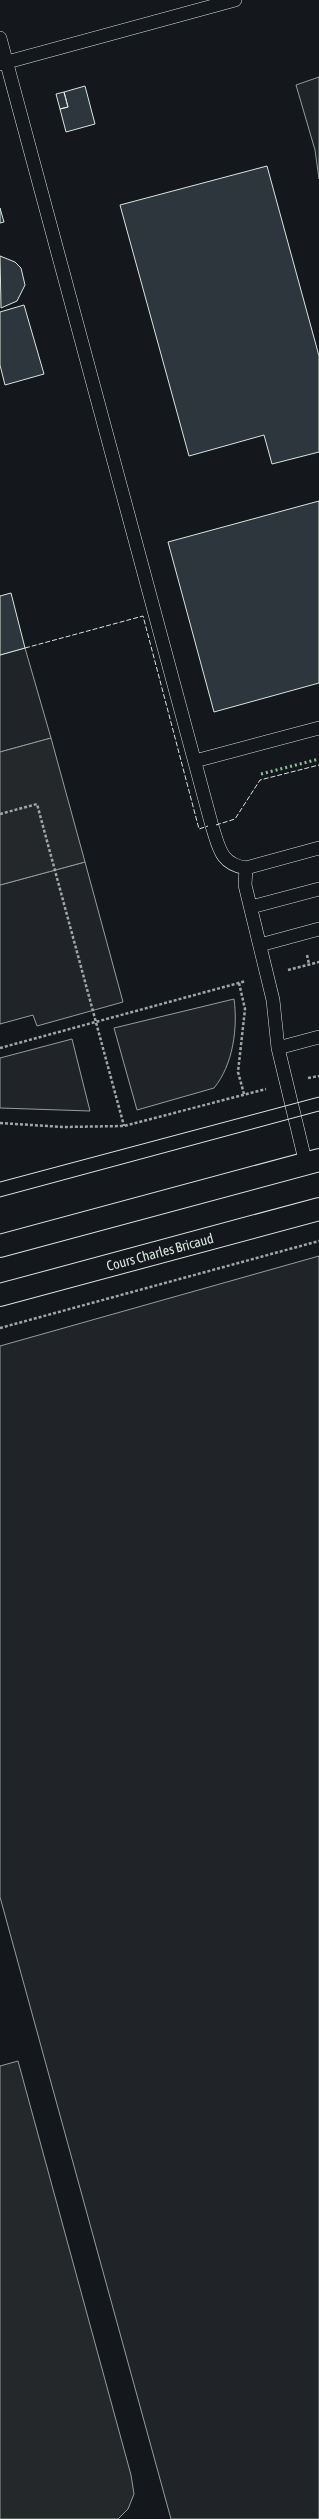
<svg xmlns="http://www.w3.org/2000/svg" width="319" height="2519" font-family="'Asap Condensed',sans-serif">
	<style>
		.green { fill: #202428; stroke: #939e99 }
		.parking { fill: #24282b; stroke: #939e99 }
		.building { fill: #2c363c; stroke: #d8e6dc }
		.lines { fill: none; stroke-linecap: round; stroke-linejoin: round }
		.service-casing { stroke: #d8e6dc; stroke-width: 14 }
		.secondary-casing { stroke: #d8e6dc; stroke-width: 24 }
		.path { stroke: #9da8a2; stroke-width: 2.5; stroke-dasharray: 3 2; stroke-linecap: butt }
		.service { stroke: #14181c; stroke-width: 13 }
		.secondary { stroke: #14181c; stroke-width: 22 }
		.tram { stroke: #d8e6dc; stroke-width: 1 }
		.hedge { stroke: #8ac095; stroke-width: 3; stroke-dasharray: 2 3; stroke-linecap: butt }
		.fence { stroke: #d8e6dc; stroke-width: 1; stroke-dasharray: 5 2; stroke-linecap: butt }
		.labels { text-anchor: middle; stroke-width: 3; stroke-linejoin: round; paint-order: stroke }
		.street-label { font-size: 14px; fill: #d8e6dc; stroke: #14181c }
	</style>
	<rect width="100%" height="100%" fill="#14181c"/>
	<!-- green -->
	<path class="green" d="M319 77V179L315 150 296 85Z
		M25 648 51 738 0 752V655Z
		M85 862 123 1002 37 1026 33 1015 0 1024V885Z
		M234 999C238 1028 233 1065 214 1088L137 1110 114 1028Z
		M72 1039 90 1111 0 1108V1058Z
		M319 1256V2519H171L0 1897V1346Z"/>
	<!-- parking -->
	<path class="parking" d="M51 738 85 862 0 885V752Z
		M18 2061 131 2475 134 2494 128 2509 118 2519H0V2066Z"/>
	<!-- building -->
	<path class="building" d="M85 86 95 124 66 132 60 109 68 107 64 92Z
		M64 92 68 107 60 109 56 94Z
		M267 166 319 356V452L272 464 264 435 189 456 120 205Z
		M0 208 4 222 0 223Z
		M0 256 15 262 21 268 25 285 17 301 1 308Z
		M24 305 44 374 5 385 0 365V312Z
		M319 501V683L214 712 168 542Z
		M11 593 25 648 0 655V596Z"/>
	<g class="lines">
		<defs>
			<path id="service" d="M0 38 212 826C219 847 220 864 246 868
				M0 64 235 0
				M195 761 319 728
				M251 907 319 889
				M260 945 319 929
				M278 1048 319 1037
				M306 1164 278 1048 273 1000 245 885 246 868 319 848"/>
			<path id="secondary" d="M0 1246 319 1160
				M0 1295 319 1209"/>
		</defs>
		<!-- service casing -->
		<use href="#service" class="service-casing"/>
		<!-- secondary casing -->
		<use href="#secondary" class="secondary-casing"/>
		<!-- path -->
		<path class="path" d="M0 814 37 804 124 1126
			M307 955 309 964
			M288 970 319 962
			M239 983 245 1009 238 1072 244 1094
			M0 1048 246 981
			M308 1078 319 1076
			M0 1123 63 1127 124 1126 266 1089
			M0 1328 319 1241"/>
		<!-- service -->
		<use href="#service" class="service"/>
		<!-- secondary -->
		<use href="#secondary" class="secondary"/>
		<!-- tram -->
		<path class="tram" d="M0 1182 319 1097
			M0 1197 319 1111"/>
		<!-- hedge -->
		<path class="hedge" d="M261 774 319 759"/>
		<!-- fence -->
		<path class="fence" d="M25 648 143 616 199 829 208 826
			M216 825 235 819 260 780 319 765"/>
	</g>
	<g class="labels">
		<!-- street labels -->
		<g class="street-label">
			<text transform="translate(160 1252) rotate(-15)" y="5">Cours Charles Bricaud</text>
		</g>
	</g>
</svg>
